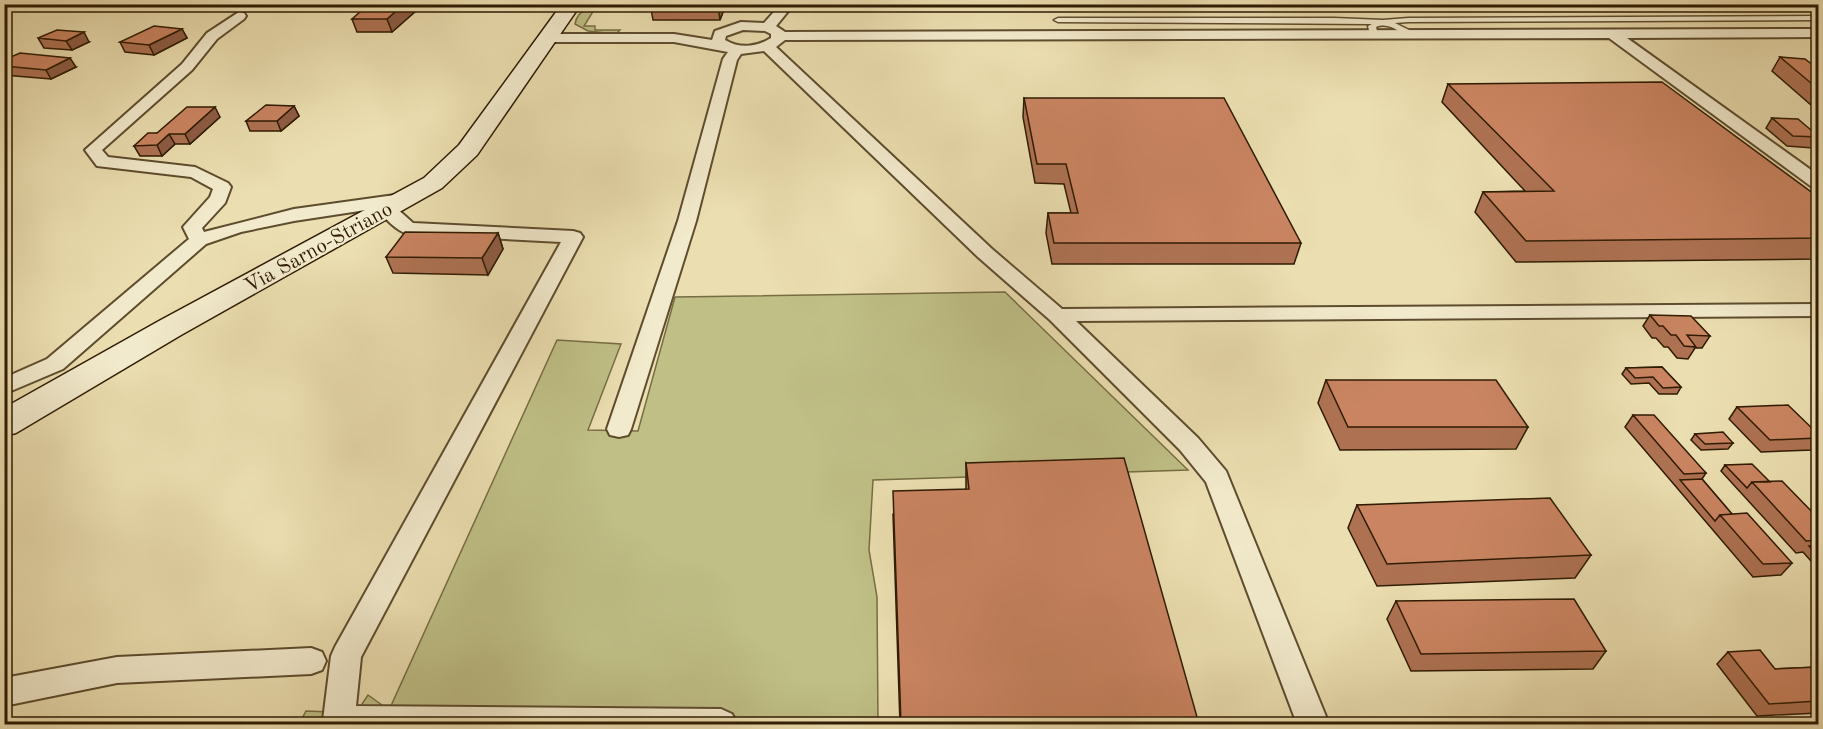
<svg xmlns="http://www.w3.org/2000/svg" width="1823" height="729" font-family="'Old Standard TT',serif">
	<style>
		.green { fill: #bfbf86; stroke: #776d44; stroke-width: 1.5 }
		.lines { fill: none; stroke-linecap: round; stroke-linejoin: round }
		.service-casing { stroke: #5e4c2e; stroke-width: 3 }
		.minor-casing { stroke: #5e4c2e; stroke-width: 4 }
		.secondary-casing { stroke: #2f1b03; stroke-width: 3 }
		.service { fill: #f2eacc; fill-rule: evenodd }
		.minor { fill: #f2eacc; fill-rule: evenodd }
		.secondary { fill: #f2eacc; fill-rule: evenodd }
		.wall { fill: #ae7253; stroke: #2f1b03; stroke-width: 1.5 }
		.shaded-wall { fill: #8d5c44; stroke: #2f1b03; stroke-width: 1.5 }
		.building { fill: #ca8461; stroke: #2f1b03; stroke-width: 1.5 }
		.labels { text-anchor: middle; stroke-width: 4.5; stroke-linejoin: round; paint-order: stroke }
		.street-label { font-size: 21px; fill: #2f1b03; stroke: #f2eacc }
	</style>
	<rect width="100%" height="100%" fill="#ebdeb0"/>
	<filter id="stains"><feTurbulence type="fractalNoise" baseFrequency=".00333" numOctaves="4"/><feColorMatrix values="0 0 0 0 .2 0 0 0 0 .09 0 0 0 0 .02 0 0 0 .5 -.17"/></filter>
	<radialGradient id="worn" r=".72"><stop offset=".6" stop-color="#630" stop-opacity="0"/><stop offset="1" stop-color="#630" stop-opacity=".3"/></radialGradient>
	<!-- green -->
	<path class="green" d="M593 4 597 5 584 26H595V30H620L616 34 588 31 575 24C577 12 584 12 593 4Z
		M1005 292 1188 470 873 480 869 550 877 597 878 724H299L306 711 356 713 368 695 389 710 557 340 621 344 588 430 638 431 675 297Z"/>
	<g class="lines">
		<defs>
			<path id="service" d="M1818 16V20L1408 22 1395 23 1413 32V36C1399 35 1391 21 1376 27L1378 35 1374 37 1370 35 1368 26 1372 24 1058 22 1054 20 1058 18H1334L1383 20 1408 18Z"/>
			<path id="minor" d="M781 4H794L776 26 785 32 1818 29V37L1627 38 1818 175V188L1812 187 1609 38 785 40 776 47 992 249 1062 309 1818 304V316L1076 321 1198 438 1226 471 1329 724H1297L1206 482 1180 450 1050 320 978 257 764 51 741 54 737 60 696 221 631 429 628 435 619 437 610 435 607 429 678 221 723 59 728 52 674 42H548L541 38 548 34H674L712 40 715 31 741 22 764 23ZM743 30 765 31 771 34V38C757 47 740 49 725 40L726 36Z
				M239 12 244 13 246 16 244 19 217 39 192 70 102 150 108 157 195 167 228 183 231 187 225 203 202 228 204 232 294 209 402 194 408 195 411 199 408 203 394 206 413 223 573 231 580 233 583 237 361 657 356 706 721 709 732 714 737 724H325L323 720 331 656 335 647 561 242 408 234C397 231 382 217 379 208L294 221 241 232 206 244 63 369 4 394V378L47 359 189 239 183 227 210 197 213 189 191 177 97 166 85 150 182 64 207 33Z
				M311 648 322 652 326 661 322 670 311 674 117 683 4 706V678L117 657Z"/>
			<path id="secondary" d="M562 4H581L477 155 442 188 181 335 16 433 4 436V408L159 321 424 178 459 145Z"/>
		</defs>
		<!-- service casing -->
		<use href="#service" class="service-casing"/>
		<!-- minor casing -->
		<use href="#minor" class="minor-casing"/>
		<!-- secondary casing -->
		<use href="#secondary" class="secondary-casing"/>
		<!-- service -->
		<use href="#service" class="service"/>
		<!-- minor -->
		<use href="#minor" class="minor"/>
		<!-- secondary -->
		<use href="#secondary" class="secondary"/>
	</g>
	<!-- wall -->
	<path class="wall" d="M650 4H726L720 20H653Z
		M417 10 392 32H357L352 19Z
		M182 29 187 38 154 55 125 52 120 42Z
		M38 38 89 42 72 50 44 48Z
		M4 53H9L12 57 76 67 51 79 4 75Z
		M1780 57 1813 65 1818 64V111L1772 71Z
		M1448 84 1818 197V259L1516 262 1475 212 1483 192 1525 191 1442 102Z
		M1024 98 1301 243 1294 264H1052L1046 233 1048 213H1071L1064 184 1035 183 1023 117Z
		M294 106 299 116 281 131H250L246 121Z
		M220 117 190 144H175L162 156H140L134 146 157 133Z
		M1772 118 1818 137V140L1813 148 1787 146 1766 128Z
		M498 233 503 249 488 275 393 273 386 257Z
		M1650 315 1710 336 1702 348H1695L1688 359 1677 358 1668 347H1664L1656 338H1652L1643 326Z
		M1662 367 1681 387 1677 394H1659L1649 383 1631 384 1622 374 1626 368Z
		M1326 380 1528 427 1516 449 1340 450 1318 403Z
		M1737 407 1818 438V443L1813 450 1761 452 1729 419Z
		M1633 415 1706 473 1702 479 1732 514 1792 563 1781 575 1753 577 1625 427Z
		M1695 434 1733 443 1728 449 1701 450 1691 440Z
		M966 463 1199 724H900L893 514 966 489Z
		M1725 465 1818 518V569L1803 552 1796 553 1721 471Z
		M1357 505 1591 555 1575 578 1377 586 1348 528Z
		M1396 601 1606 651 1593 669 1411 671 1387 619Z
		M1728 652 1775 669 1818 667V713L1757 716 1717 664Z"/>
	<!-- shaded-wall -->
	<path class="shaded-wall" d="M404 4H415L417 10 392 32 387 19Z
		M718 4H726L720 20Z
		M182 29 187 38 154 55 149 45Z
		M84 32 89 42 72 50 66 41Z
		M9 53 12 58 4 62V56Z
		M70 58 76 67 51 79 46 70Z
		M294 106 299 116 281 131 277 121Z
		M215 107 220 117 190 144 185 134Z
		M169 134 175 144 162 156 157 145Z
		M498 233 503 249 488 275 482 258Z"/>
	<!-- building -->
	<path class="building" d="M369 4H404L387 19H352Z
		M154 26 182 29 149 45 120 42Z
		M57 30 84 32 66 41 38 38Z
		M20 53 70 58 46 70 4 66V60Z
		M1780 57 1805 59 1818 69V89Z
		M1662 82 1818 197V238L1526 241 1483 192 1554 191 1448 84Z
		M1024 98H1224L1301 243H1054L1048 213H1078L1066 164H1037Z
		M266 105 294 106 277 121H246Z
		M187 107H215L185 134H169L157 145 134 146 148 133H157Z
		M1772 118 1798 119 1818 136V137L1793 136Z
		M405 232 498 233 482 258 386 257Z
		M1650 315 1691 316 1710 336 1687 335 1696 347 1684 346 1676 335H1671L1663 326H1659Z
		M1662 367 1681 387 1663 388 1653 377 1635 378 1626 368Z
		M1326 380H1496L1528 427H1348Z
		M1788 405 1818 434V438L1770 440 1737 407Z
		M1633 415H1654L1706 473 1684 474Z
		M1723 432 1733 443 1705 444 1695 434Z
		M1124 458 1199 724H901L893 491 969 489 966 463Z
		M1752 464 1770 482H1752L1747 488 1725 465Z
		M1702 479 1732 514 1720 515 1715 521 1680 480Z
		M1782 481 1818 518V540L1806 541 1752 482Z
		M1550 498 1591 555 1387 564 1357 505Z
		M1747 513 1792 563 1763 564 1720 515Z
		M1809 546H1818V557Z
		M1574 599 1606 651 1421 654 1396 601Z
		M1760 650 1775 669 1818 667V701L1769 704 1728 652Z"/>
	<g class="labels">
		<!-- street labels -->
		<g class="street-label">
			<text transform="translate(318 247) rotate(-29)" y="7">Via Sarno-Striano</text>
		</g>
	</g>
	<!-- margin -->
	<rect width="1823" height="729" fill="none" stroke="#ebdeb0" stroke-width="24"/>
	<rect x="6" y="6" width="1811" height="717" fill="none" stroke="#2f1b03" stroke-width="3"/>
	<rect x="12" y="12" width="1799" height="705" fill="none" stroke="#2f1b03" stroke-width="1.5"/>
	<rect width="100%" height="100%" filter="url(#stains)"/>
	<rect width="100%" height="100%" fill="url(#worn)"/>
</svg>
